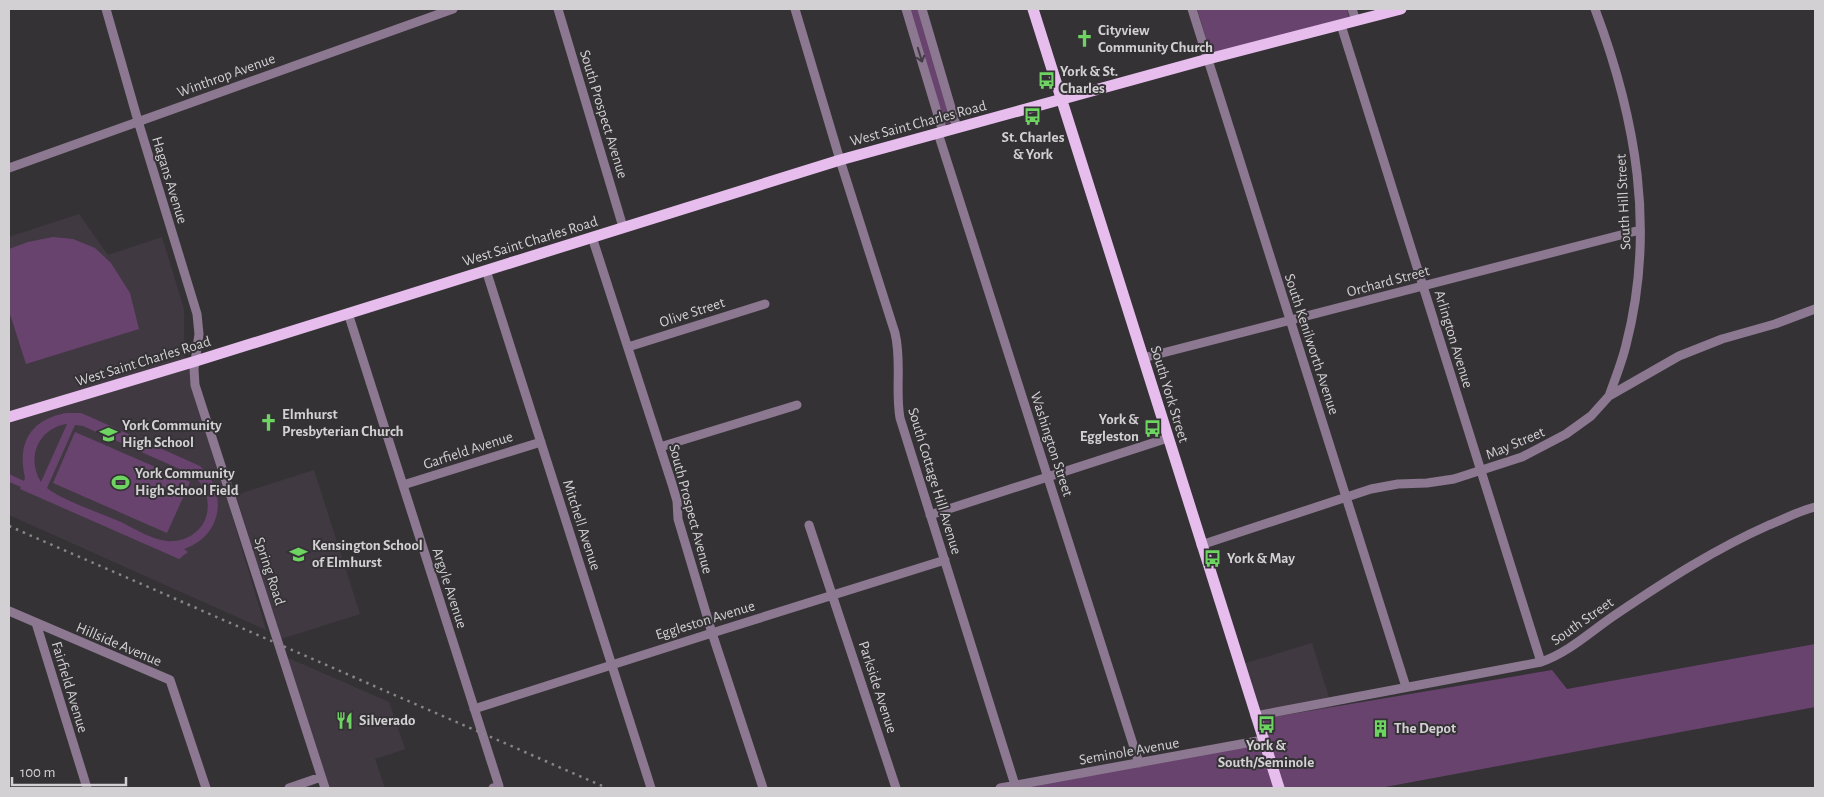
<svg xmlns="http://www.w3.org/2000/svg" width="1824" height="797" font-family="'Alegreya Sans',sans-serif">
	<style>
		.built { fill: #413942 }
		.green { fill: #68436e; fill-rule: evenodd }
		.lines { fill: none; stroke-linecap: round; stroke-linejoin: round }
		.minor { stroke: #8c7890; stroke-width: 9 }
		.major { stroke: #e6bded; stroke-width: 11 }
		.rail { stroke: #878588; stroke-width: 2.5; stroke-dasharray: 2.5 5; stroke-linecap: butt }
		.oneway { stroke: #423c44 }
		.labels { text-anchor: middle; stroke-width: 4; stroke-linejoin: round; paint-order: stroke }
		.poi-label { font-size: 15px; font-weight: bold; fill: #d2d0d3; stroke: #353236; text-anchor: start }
		.street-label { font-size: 15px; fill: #d2d0d3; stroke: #353236 }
	</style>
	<rect width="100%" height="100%" fill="#353236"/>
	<!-- built -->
	<path class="built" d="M79 214 108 255 162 237 184 309V354L266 630 9 515V237Z
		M314 470 360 614 281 639 236 495Z
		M1312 643 1332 707 1261 719 1243 664Z
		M286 657 389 702 405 749 375 759 385 788H329Z"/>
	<!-- green -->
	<path class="green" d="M909 9H919L953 122 943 125Z
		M1197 9H1347L1349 17 1211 54Z
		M53 237 73 239 95 248 111 263 130 293 139 329 26 364 9 311V249L28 242Z
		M66 413H81L88 416 200 466C229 493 222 536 184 549L188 552 179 559 20 489 21 487 9 482V474L24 481 25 478C17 443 30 420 66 413ZM66 424H67L41 482C26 458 38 429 66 424ZM75 425 83 426 193 475C204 485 210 497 207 513 204 531 185 543 167 541 151 539 135 529 121 522 98 512 72 504 51 491L47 488Z
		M75 432 190 482 167 533 53 483Z
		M1815 644V707L1380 788H1013L1269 743 1261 719 1552 670 1567 689Z"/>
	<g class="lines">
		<!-- minor -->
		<path class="minor" d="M106 9 138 121 197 314 199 334 194 369 195 385 325 788
			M558 9 623 227
			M795 9 840 160 895 333C902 362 895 390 900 418L1015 785
			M906 9 943 132
			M922 9 957 128
			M1192 9 1406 687
			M1352 9 1356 21
			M1595 9C1636 118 1656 230 1626 345 1622 362 1615 379 1609 396
			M1341 25 1541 662
			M938 133 1139 763
			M9 168 453 9
			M592 237 672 484 677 501 678 519 712 633 763 788
			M486 270 651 788
			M348 313 499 786 493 788
			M628 347 765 304
			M1143 358 1640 230
			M660 447 797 405
			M403 485 541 442
			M930 515 1168 438
			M809 525 896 788
			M1201 545 1371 489 1398 484 1427 483 1454 479 1522 457 1566 434 1591 416 1609 396 1679 356 1722 339 1775 324 1815 309
			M9 611 170 680 206 788
			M36 623 87 788
			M474 709 712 633 945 560
			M1255 716 1541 662C1570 652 1592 630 1618 613 1667 580 1715 549 1769 525 1784 519 1799 511 1815 507
			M289 788 321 777
			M1000 788 1263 740"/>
		<!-- major -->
		<path class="major" d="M1033 9 1279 788
			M9 417 196 361 840 160 1208 59 1401 9"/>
		<!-- rail -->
		<path class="rail" d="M9 526 607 788"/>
	</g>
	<!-- one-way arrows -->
	<defs><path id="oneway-shaft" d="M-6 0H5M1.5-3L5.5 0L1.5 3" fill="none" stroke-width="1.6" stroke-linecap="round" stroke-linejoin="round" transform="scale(1.25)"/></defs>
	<use class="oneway" href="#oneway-shaft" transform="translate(920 55) rotate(73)"/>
	<!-- icons -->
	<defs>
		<symbol id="church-bare" viewBox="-9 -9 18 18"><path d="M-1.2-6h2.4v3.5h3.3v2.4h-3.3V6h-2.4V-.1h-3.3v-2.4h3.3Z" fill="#6dd361" stroke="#353236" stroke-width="2.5" paint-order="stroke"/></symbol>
		<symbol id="bus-bare" viewBox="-9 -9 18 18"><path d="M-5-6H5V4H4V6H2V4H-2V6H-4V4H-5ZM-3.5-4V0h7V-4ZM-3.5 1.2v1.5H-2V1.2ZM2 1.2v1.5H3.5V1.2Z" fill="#6dd361" stroke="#353236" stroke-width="2.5" paint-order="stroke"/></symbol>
		<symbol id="school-bare" viewBox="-9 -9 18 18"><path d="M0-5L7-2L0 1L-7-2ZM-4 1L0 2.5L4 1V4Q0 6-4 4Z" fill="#6dd361" stroke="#353236" stroke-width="2.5" paint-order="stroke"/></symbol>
		<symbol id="stadium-bare" viewBox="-9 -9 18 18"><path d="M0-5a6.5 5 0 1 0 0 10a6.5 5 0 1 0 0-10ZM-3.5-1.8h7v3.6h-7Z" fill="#6dd361" stroke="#353236" stroke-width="2.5" paint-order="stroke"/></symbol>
		<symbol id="restaurant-bare" viewBox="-9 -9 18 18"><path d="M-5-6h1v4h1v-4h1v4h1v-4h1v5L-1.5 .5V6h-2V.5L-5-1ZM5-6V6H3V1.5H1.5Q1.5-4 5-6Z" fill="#6dd361" stroke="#353236" stroke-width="2.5" paint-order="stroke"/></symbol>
		<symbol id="building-bare" viewBox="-9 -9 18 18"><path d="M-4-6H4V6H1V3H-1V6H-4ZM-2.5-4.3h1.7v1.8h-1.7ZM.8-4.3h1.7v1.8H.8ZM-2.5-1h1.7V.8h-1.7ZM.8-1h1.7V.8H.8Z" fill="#6dd361" stroke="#353236" stroke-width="2.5" paint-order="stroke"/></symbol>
	</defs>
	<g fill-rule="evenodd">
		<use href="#church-bare" x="1072" y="26" width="25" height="25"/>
		<use href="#bus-bare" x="1034" y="68" width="25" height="25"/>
		<use href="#bus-bare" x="1020" y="104" width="25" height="25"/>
		<use href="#church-bare" x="256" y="410" width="25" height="25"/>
		<use href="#bus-bare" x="1140" y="416" width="25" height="25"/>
		<use href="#school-bare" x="96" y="422" width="25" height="25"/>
		<use href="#stadium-bare" x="108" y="470" width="25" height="25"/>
		<use href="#school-bare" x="286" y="542" width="25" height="25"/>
		<use href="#bus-bare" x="1200" y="546" width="25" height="25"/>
		<use href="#restaurant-bare" x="332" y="708" width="25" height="25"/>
		<use href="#bus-bare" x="1254" y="712" width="25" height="25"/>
		<use href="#building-bare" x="1368" y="716" width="25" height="25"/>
	</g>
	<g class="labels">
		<!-- poi labels -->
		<g class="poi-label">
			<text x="1098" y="35">Cityview<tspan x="1098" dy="17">Community Church</tspan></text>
			<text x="1060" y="76">York &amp; St.<tspan x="1060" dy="17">Charles</tspan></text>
			<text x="1033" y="142" text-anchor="middle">St. Charles<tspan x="1033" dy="17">&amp; York</tspan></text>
			<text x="282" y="419">Elmhurst<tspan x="282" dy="17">Presbyterian Church</tspan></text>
			<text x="1139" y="424" text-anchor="end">York &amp;<tspan x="1139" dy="17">Eggleston</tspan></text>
			<text x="122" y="430">York Community<tspan x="122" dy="17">High School</tspan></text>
			<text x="135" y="478">York Community<tspan x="135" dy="17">High School Field</tspan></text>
			<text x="312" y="550">Kensington School<tspan x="312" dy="17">of Elmhurst</tspan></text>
			<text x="1227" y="563">York &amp; May</text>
			<text x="359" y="725">Silverado</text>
			<text x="1394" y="733">The Depot</text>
			<text x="1266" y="750" text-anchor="middle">York &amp;<tspan x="1266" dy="17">South/Seminole</tspan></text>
		</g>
		<!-- street labels -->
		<g class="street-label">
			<text transform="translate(226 75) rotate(-20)" y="5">Winthrop Avenue</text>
			<text transform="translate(604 114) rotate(73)" y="5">South Prospect Avenue</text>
			<text transform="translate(918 123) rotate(-15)" y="5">West Saint Charles Road</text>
			<text transform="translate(170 180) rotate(73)" y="5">Hagans Avenue</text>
			<text transform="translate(1623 202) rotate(-93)" y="5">South Hill Street</text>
			<text transform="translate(530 241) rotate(-17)" y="5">West Saint Charles Road</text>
			<text transform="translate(1388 281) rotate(-15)" y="5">Orchard Street</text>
			<text transform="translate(692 312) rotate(-18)" y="5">Olive Street</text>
			<text transform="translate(1454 339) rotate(73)" y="5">Arlington Avenue</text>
			<text transform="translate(1312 344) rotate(72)" y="5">South Kenilworth Avenue</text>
			<text transform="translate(143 361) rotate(-17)" y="5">West Saint Charles Road</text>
			<text transform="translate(1170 394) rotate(73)" y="5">South York Street</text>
			<text transform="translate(1515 443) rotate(-23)" y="5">May Street</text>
			<text transform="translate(1052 444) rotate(72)" y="5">Washington Street</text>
			<text transform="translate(468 450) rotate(-18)" y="5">Garfield Avenue</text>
			<text transform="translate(935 481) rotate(73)" y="5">South Cottage Hill Avenue</text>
			<text transform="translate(691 509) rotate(75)" y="5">South Prospect Avenue</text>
			<text transform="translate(582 525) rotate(72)" y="5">Mitchell Avenue</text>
			<text transform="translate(270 571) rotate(72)" y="5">Spring Road</text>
			<text transform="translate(450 588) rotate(72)" y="5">Argyle Avenue</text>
			<text transform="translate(705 620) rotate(-17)" y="5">Eggleston Avenue</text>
			<text transform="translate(1582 621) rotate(-35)" y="5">South Street</text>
			<text transform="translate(119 644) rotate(23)" y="5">Hillside Avenue</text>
			<text transform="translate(70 687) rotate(73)" y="5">Fairfield Avenue</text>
			<text transform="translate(878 687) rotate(72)" y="5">Parkside Avenue</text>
			<text transform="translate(1129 751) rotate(-10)" y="5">Seminole Avenue</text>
		</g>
	</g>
	<!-- border -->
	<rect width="1824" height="797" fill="none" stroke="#d2d0d3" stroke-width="20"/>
	<!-- scale -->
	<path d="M12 777v8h114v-8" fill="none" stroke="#d2d0d3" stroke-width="2.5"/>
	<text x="20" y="777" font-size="15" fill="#d2d0d3" stroke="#353236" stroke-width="4" paint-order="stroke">100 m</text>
</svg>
